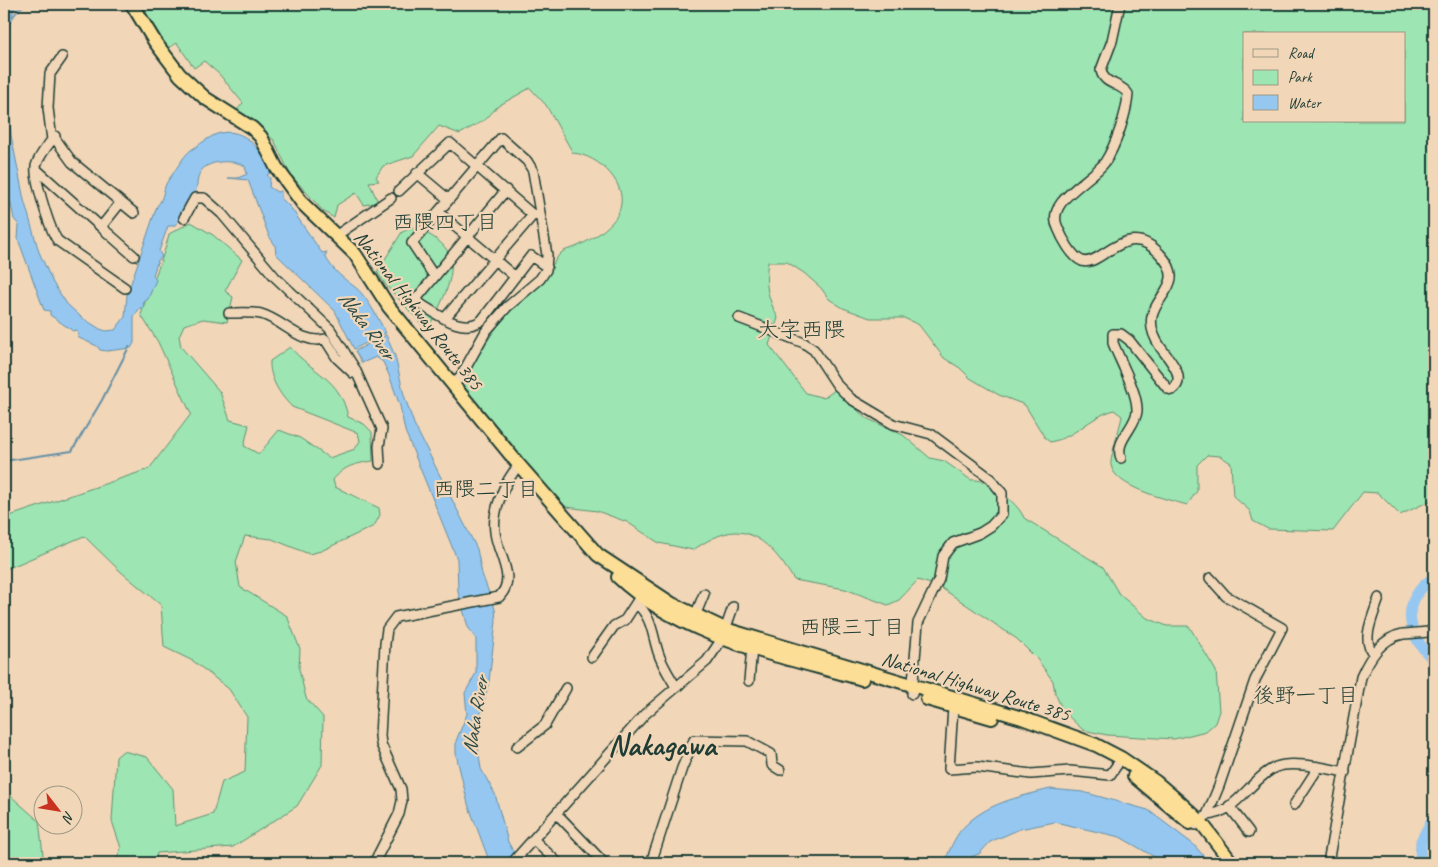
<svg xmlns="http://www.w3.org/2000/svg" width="1438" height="867" font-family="Caveat,'Klee One',sans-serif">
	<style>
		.green { fill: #9de5b2; stroke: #5e9173; fill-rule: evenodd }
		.water { fill: #95c7f1; stroke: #6690a5 }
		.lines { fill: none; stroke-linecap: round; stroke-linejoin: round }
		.stream { stroke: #6690a5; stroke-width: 2 }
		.river { stroke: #95c7f1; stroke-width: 11 }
		.minor-casing { stroke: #1f3d34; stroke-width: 12 }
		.highway-casing { stroke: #1f3d34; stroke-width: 16 }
		.minor { stroke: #f1d6b8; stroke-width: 9 }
		.highway { stroke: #fcde96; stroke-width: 12 }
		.labels { text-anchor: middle; stroke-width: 4.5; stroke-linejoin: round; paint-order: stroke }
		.street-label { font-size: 20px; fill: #1f3d34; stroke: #f1d6b8 }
		.neighbourhood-label { font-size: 21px; fill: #1f3d34; stroke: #f1d6b8 }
		.water-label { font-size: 21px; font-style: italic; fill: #2b4b47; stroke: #f1d6b8 }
		.quarter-label { font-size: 22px; fill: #1f3d34; stroke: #f1d6b8 }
		.town-label { font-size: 30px; font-weight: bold; fill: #1f3d34; stroke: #f1d6b8 }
	</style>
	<rect width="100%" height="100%" fill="#f1d6b8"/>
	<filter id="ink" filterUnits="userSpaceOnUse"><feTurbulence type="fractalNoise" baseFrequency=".02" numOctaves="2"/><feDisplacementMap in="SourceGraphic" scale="10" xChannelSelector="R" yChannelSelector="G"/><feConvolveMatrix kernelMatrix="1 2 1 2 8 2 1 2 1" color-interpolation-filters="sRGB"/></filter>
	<g filter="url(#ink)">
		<!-- green -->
		<path class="green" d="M139 4H1434V499L1400 515 1378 493 1363 492 1333 531 1268 529 1253 521 1250 511 1233 496 1231 463 1220 456 1207 455 1197 465V491L1187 505C1167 499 1115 488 1111 465 1110 457 1120 428 1122 416L1114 410C1089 417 1075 438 1050 442L1045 438 1025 405 999 395 970 378 960 368 944 358 919 325 904 318H870L843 308 829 299 821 288 804 273 787 262H768C764 284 768 299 778 318L769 345 806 393 824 398 835 390 866 418 903 435 930 458 944 461 971 480C987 477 1019 504 1024 518L1103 567 1119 594 1147 618 1167 626H1189L1216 671 1219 711 1215 723 1206 731 1174 739 1107 735 1083 730 1063 711 1055 693 1053 681 1037 659 1017 639 940 587 918 580 899 600 888 605 845 589 794 580C782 560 762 532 736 532 721 532 705 542 693 550L659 543 627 522 597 511 559 506 462 389C478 350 501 319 529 288 536 281 545 275 551 267 555 262 557 256 562 252 565 250 569 249 573 248 588 242 610 229 618 214 632 185 598 155 573 153L546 105 530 88 498 106 486 119 460 134 439 126 413 156 383 166 376 177 379 181 369 182 378 202 364 205 356 193 337 205 334 218 323 211 290 174 274 140 237 110 243 103 219 74 204 61 194 68 177 43 168 48ZM1244 34H1404V121H1244Z
			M191 222 213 235 242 260 225 291 233 297 227 322 203 319 184 325 179 336 181 347 220 392 230 420 249 425 244 446 259 454 279 430 300 438 329 458 355 449 360 441 358 433 292 407C280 395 269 378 270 361L290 347C313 374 340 377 348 417L364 424 372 432 373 461C355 464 345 465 333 480L335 487 379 508 380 515 374 526 321 551 309 554 272 539 245 536 236 562 240 587 287 616 300 649 299 669 306 698 323 717 322 765 297 806 233 847 157 853 155 863H115L121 848 112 821 116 757 123 751 147 757 173 789 175 826 213 814 222 782 245 772 247 717 229 689 193 661 164 647 161 605 120 571 84 536 4 570V518L149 469 191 414 158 342 141 315C149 287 163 262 169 234Z
			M414 227C426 233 441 239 448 252 460 273 437 312 427 330L385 284 377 272 402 232Z
			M4 790 39 821 44 863H4Z"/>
		<!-- water -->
		<path class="water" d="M10 4H15L12 17 22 4H26C13 13 2 33 5 48 6 56 9 62 7 71L11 135 24 200 39 252 53 283 67 304 81 317 100 329 106 331 115 330 125 317 127 295 157 206C165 198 162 188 169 179 175 172 182 157 191 150 199 145 209 137 217 134 246 125 262 152 272 172L267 175 270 178 269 187 277 192 281 191V198L291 208 322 253 327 252 325 256C333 271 343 278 355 287 366 295 379 320 386 333L372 340 369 336 367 337 368 342 354 349 335 311 276 254 275 245 269 236 248 180 228 178H238L247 174 245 166C233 159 201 159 198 178 197 182 197 187 195 193 182 199 184 217 174 226H168L159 251 162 257 158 260 153 275 156 280 148 299 143 303 144 308H140L134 316V343L131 348 107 351 100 350 97 346 79 338 77 330 73 331 50 315V311L44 310 18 239 19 225 14 219 4 171V25Z
			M386 335 395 356 404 395 414 424 477 549 482 574 495 609 496 621 489 681 476 733 481 769 495 794 508 842 520 863H490L468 804 456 754V741L467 714 465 693 476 673V639L468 627 458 592 457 559 405 431 400 406 389 375 383 362 376 357 362 363 355 351Z
			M1050 789 1083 792 1148 810 1193 844 1210 863H1165L1120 837 1055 822 1020 829 990 842 979 854 973 856 969 863H944C949 852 954 838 962 829 985 803 1019 797 1050 789Z"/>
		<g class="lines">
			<!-- stream -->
			<path class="stream" d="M4 461 72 451 102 400 129 347"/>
			<!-- river -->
			<path class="river" d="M1434 579C1428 580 1423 586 1419 591 1401 616 1414 642 1434 660
				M1420 863 1421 841 1434 816"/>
			<defs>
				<path id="minor" d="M1120 4 1112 41 1101 70C1103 85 1122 83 1128 94 1127 113 1115 147 1105 162 1092 181 1044 201 1058 228 1062 238 1072 257 1082 261 1101 268 1127 217 1160 254 1197 293 1127 299 1161 348 1169 359 1188 379 1172 390L1168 389 1129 340 1121 334H1113V343C1120 361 1138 393 1137 411 1136 427 1114 441 1121 458
					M55 136C48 145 39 155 36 166 34 179 50 231 58 241L125 288
					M54 137 72 162 134 213
					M52 140 48 108 50 74 62 57
					M36 169 101 227
					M417 173 448 199
					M506 190 417 298 420 304C438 314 462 335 482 320L531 256 547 267
					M399 191 450 143 533 215H540
					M121 202 101 227 134 256
					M438 212 514 276
					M184 218 195 198H204L222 214 275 277 330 329 355 369 382 429 379 446 380 464
					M337 235 391 198
					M434 276 412 243 501 138 527 161 533 171 547 255 546 270 540 279 507 307 486 331 460 378 453 384
					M229 313C239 313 251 312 261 314 283 320 301 345 325 339L337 358 353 373
					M445 318 533 215
					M739 318 804 343 814 350 837 385 851 399 893 424 931 434 990 478 1002 493V514L991 526 980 533 953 543 943 556 939 579 918 623 912 694
					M636 603C652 617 652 633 658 652 662 665 669 675 676 687
					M695 616 704 594
					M1374 654C1360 641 1374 614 1379 598
					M592 657 614 626 625 620 638 600
					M749 681 752 648
					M953 707 949 769 977 767 1031 774 1070 771 1110 775 1117 765
					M517 747 545 725 566 688
					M1294 805 1318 768
					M1229 806 1249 832
					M557 814 604 863
					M1207 815C1236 814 1251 778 1276 767 1293 760 1328 769 1345 772
					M1196 825 1207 815 1219 786 1255 680 1282 628 1226 596 1210 578
					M534 840 558 863
					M374 863 399 814 402 801 401 789 381 744 380 736 385 644 387 629 396 617 499 597C518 578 497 554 495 532 492 510 505 481 519 465
					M512 863 645 714 707 661 722 639 733 607
					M651 863 682 768 694 740 747 741 771 754 772 765 780 770
					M1328 863 1361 677C1369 659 1381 638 1403 634 1413 633 1424 633 1434 631"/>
				<path id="highway" d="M132 4 155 42 180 75 205 98 252 128 261 137 276 167 303 204 355 254 389 307 519 465 598 555 672 604 725 629 1022 718 1096 745 1121 758 1156 782 1177 800 1200 821 1232 863
					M618 577C684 639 779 655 862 679
					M927 699 992 718
					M1134 776 1190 823"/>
			</defs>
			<!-- minor casing -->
			<use href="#minor" class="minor-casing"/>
			<!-- highway casing -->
			<use href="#highway" class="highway-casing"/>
			<!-- minor -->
			<use href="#minor" class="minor"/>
			<!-- highway -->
			<use href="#highway" class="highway"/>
		</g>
	</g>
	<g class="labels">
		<!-- street labels -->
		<g class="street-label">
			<text transform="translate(419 310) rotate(52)" y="7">National Highway Route 385</text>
			<text transform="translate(976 686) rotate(17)" y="7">National Highway Route 385</text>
		</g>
		<!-- neighbourhood labels -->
		<g class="neighbourhood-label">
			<text x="445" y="229">西隈四丁目</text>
			<text x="486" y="496">西隈二丁目</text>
			<text x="852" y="634">西隈三丁目</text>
			<text x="1306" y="702">後野一丁目</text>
		</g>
		<!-- water labels -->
		<g class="water-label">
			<text transform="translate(367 325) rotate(53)" y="7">Naka River</text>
			<text transform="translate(475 716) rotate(-81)" y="7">Naka River</text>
		</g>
		<!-- quarter labels -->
		<g class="quarter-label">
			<text x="801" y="337">大字西隈</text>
		</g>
		<!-- town labels -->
		<g class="town-label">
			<text x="662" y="755">Nakagawa</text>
		</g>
	</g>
	<!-- margin -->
	<rect width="1438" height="867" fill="none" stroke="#f1d6b8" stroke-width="20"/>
	<rect x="10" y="10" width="1418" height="847" fill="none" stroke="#1f3d34" stroke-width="2" filter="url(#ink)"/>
	<!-- legend -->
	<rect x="1243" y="32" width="162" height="90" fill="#f1d6b8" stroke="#9d9983"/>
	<rect x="1253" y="49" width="25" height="8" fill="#f1d6b8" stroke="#9d9983"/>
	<text x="1288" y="58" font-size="15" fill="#1f3d34">Road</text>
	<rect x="1253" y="70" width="25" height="15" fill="#9de5b2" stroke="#9d9983"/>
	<text x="1288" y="82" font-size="15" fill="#1f3d34">Park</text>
	<rect x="1253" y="95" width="25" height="15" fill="#95c7f1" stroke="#9d9983"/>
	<text x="1288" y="108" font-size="15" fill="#1f3d34">Water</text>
	<!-- north arrow -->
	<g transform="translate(58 810) rotate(121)"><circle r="24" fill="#f1d6b8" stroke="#9d9983"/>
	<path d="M0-4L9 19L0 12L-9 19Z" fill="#c8321e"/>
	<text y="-8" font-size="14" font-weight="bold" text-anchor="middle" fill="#1f3d34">N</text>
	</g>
</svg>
